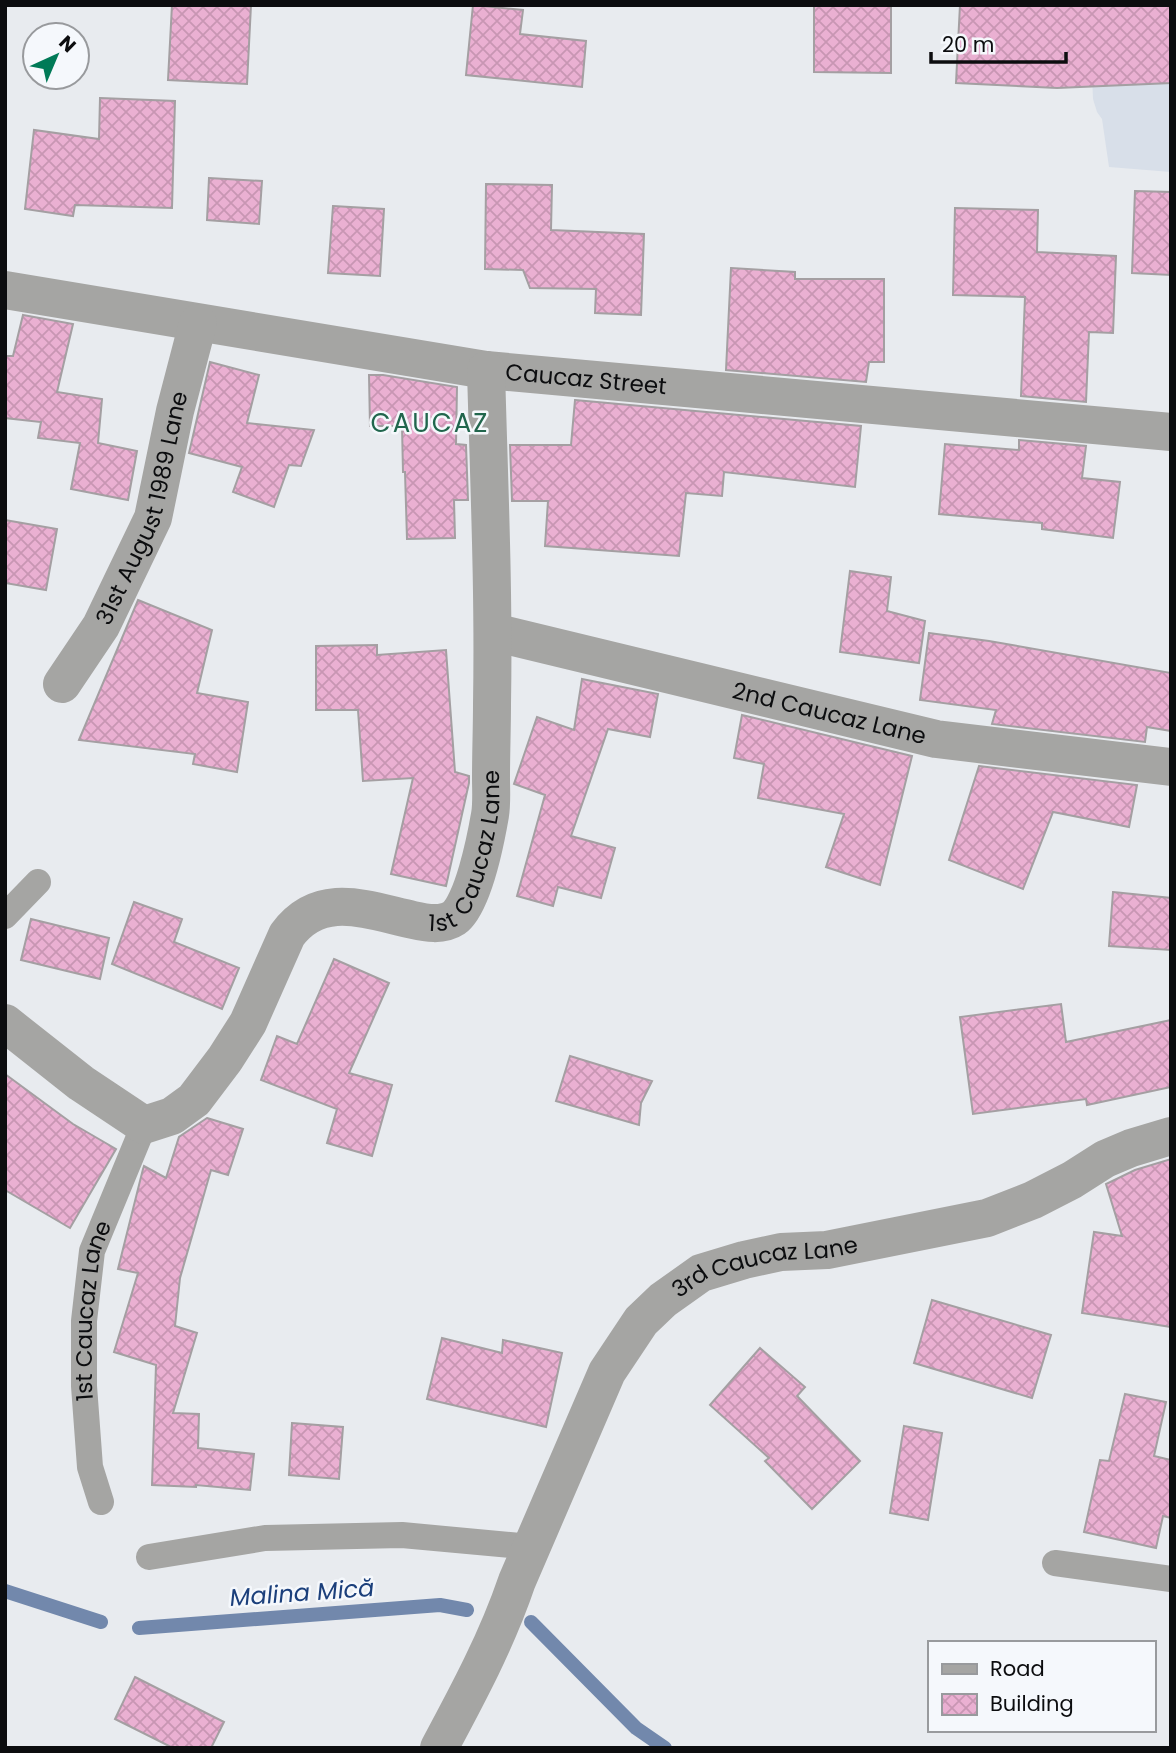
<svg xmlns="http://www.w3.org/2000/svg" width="1176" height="1753" font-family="Poppins,sans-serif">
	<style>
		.built { fill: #d8dfe9 }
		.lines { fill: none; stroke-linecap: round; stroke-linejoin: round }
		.stream { stroke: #7288ac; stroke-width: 14 }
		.building { fill: url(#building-cross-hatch); stroke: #a49fa2; stroke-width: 2 }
		.lane { stroke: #a5a5a3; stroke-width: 26 }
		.street { stroke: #a5a5a3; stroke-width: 38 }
		.labels { text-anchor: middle; stroke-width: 5; stroke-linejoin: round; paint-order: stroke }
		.street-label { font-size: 23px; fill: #0c0d0f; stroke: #f5f8fc }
		.water-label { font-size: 24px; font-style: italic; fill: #1b3f7b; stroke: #f5f8fc }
		.quarter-label { font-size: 26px; letter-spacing: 2px; fill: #21664d; stroke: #f5f8fc }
	</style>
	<defs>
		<pattern id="building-cross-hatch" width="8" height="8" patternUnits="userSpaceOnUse" patternTransform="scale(1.75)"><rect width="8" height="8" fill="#eab0d2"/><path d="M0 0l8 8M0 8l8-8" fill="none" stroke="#c896b3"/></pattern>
	</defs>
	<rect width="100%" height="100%" fill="#e8ebef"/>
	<!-- built -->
	<path class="built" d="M1089 5H1171V172L1109 167 1102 119 1097 112 1093 99Z"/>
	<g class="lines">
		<!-- stream -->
		<path class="stream" d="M5 1591 101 1622
			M531 1622 636 1728 665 1748
			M139 1628 440 1605 467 1610"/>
	</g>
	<!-- building -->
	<path class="building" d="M172 5H251L247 84 168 80Z
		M473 5 523 10 520 34 586 41 582 87 466 75Z
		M814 5H891V73L814 72Z
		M960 5H1171V83L1057 88 956 83Z
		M100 98 175 101 172 208 75 205 73 216 25 209 34 130 99 139Z
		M209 178 262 181 259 224 207 220Z
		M486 184 552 185 551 230 644 234 641 315 595 313 596 289 530 288 523 270 485 269Z
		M1135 191 1171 192V275L1132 273Z
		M333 206 384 209 380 276 328 273Z
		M955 208 1038 210 1037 252 1116 256 1113 333 1089 332 1086 402 1021 396 1025 297 953 295Z
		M731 268 795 272V279H884V362H869L866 382 726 370Z
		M23 315 73 324 57 392 102 399 98 443 137 451 128 500 71 489 80 443 38 438 41 422 5 418V356H13Z
		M210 362 259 375 247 423 314 430 301 466 289 465 274 507 233 492 242 467 189 453Z
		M369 375H383L457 387 456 444 466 445 468 500H454L455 538 407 539 405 472H403L402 426H370Z
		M575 400 861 426 855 487 724 472 722 496 686 493 679 556 545 546 548 501H512L510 445H571Z
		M1019 440 1086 446 1082 478 1120 482 1113 538 1042 529V523L939 514 945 444 1019 450Z
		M5 520 57 529 46 590 5 583Z
		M850 571 891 577 887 611 925 621 919 663 840 652Z
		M138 600 212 630 197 693 248 702 237 772 193 764 195 754 79 740Z
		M929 633 989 641 1171 673V731L1147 727 1145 742 992 724 996 710 920 700Z
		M377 645V655L446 650 455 772 469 776V783L446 886 391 874 413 778 363 781 358 710H316V646Z
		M582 679 658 694 650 737 608 729 571 836 615 848 601 898 558 887 553 906 517 896 545 795 514 784 537 717 574 730Z
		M742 715 912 756 880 885 826 867 844 814 758 798 764 764 734 758Z
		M979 766 1137 785 1129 827 1053 812 1023 889 949 860Z
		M1113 892 1171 898V950L1109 946Z
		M134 902 182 919 174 942 239 968 222 1009 112 964Z
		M31 919 109 938 100 979 21 960Z
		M334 959 389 983 349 1073 392 1085 372 1156 327 1143 337 1109 261 1080 277 1036 297 1044Z
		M1061 1004 1066 1042 1171 1020V1087L1087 1105 1086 1099 973 1114 960 1017Z
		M570 1056 652 1081 641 1103 639 1125 556 1101Z
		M5 1074 73 1124 116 1149 70 1228 5 1190Z
		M207 1118 243 1129 228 1175 211 1170 180 1278 175 1326 197 1333 173 1413 199 1414 198 1448 254 1454 250 1490 196 1485V1487L152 1485 156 1365 114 1352 138 1273 118 1269 143 1169 144 1166 166 1178 179 1137Z
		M1171 1159V1327L1082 1313 1094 1232 1122 1236 1106 1184 1135 1170Z
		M932 1300 1051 1335 1032 1398 914 1363Z
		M442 1338 502 1353 503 1340 562 1353 546 1427 427 1399Z
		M760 1348 805 1387 797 1396 860 1461 812 1509 765 1461 769 1458 710 1405Z
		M1125 1394 1166 1402 1154 1456 1171 1460V1518L1163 1516 1156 1548 1084 1532 1100 1460 1109 1461Z
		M292 1423 343 1427 339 1479 289 1475Z
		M904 1426 942 1433 928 1520 890 1513Z
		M135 1677 224 1722 211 1748H173L115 1719Z"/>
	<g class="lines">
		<!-- lane -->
		<g class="lane">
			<path d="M5 916 38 882"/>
			<path id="s1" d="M101 1502 90 1467 84 1386V1321L92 1251 144 1125"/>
			<path d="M149 1557 265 1538 402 1535 531 1547"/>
			<path d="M1055 1563 1171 1579"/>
		</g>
		<!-- street -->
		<g class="street">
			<path id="s2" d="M5 290 486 370 1171 432"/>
			<path id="s3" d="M493 632 936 739 1171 767"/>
			<path id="s4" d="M62 684 101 626 153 518 175 411 198 323"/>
			<path id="s5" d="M5 1023 81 1083 144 1125 172 1116 194 1100 225 1059 248 1023 287 935C320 890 367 910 413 920 426 923 442 926 454 918 473 905 486 838 490 815 492 803 491 790 491 778 491 753 492 728 492 704 494 592 489 481 486 370"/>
			<path id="s6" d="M439 1748C468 1694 497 1640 517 1581L607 1372 641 1321 663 1300 701 1273 744 1260 781 1252 827 1250 987 1218 1033 1200 1072 1180 1105 1159 1131 1148 1171 1136"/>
		</g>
	</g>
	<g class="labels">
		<!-- street labels -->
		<g class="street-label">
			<text dy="8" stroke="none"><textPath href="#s2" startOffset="588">Caucaz Street</textPath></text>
			<text dy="8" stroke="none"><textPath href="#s4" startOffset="196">31st August 1989 Lane</textPath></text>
			<text dy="8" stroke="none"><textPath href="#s3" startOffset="346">2nd Caucaz Lane</textPath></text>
			<text dy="8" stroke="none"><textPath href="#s5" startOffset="663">1st Caucaz Lane</textPath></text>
			<text dy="8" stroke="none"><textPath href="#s6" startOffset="614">3rd Caucaz Lane</textPath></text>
			<text dy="8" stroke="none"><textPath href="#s1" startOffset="194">1st Caucaz Lane</textPath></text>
		</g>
		<!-- water labels -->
		<g class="water-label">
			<text transform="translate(302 1593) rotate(-4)" y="8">Malina Mică</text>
		</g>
		<!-- quarter labels -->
		<g class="quarter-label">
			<text x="430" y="432">CAUCAZ</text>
		</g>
	</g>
	<!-- border -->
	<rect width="1176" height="1753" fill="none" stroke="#0c0d0f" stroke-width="14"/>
	<!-- legend -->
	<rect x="928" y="1641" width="228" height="91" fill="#f5f8fc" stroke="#989a9d" stroke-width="2"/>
	<rect x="942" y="1664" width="35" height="10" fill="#a5a5a3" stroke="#989a9d" stroke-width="2"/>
	<text x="990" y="1676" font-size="21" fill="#0c0d0f">Road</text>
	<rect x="942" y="1694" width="35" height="21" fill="url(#building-cross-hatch)" stroke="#989a9d" stroke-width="2"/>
	<text x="990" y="1711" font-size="21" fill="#0c0d0f">Building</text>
	<!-- north arrow -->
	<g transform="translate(56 56) rotate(44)"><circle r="33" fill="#f5f8fc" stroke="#989a9d" stroke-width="2"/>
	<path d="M0-5L12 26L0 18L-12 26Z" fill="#007a57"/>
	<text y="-10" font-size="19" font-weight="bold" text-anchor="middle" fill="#0c0d0f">N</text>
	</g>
	<!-- scale -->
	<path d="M931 52v10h135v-10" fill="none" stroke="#0c0d0f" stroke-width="3.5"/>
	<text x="942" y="52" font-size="21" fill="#0c0d0f" stroke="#f5f8fc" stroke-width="5" paint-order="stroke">20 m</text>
</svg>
